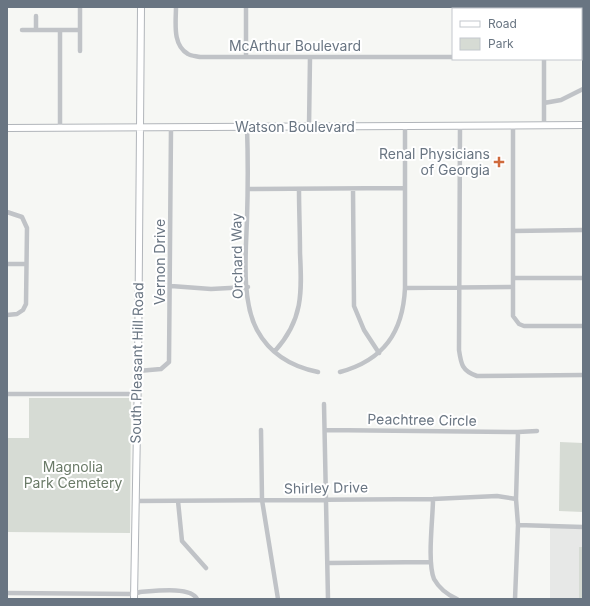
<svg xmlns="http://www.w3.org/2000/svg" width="590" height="606" font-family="Inter,sans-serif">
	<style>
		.built { fill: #e7e8e7 }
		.green { fill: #d6dbd4 }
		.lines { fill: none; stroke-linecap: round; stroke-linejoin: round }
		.secondary-casing { stroke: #b1b5ba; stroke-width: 8 }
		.street { stroke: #c0c3c7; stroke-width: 4.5 }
		.secondary { stroke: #fff; stroke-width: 6 }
		.poi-dot { fill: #cf6a3c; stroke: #fff; stroke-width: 1.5 }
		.labels { text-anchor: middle; stroke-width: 4; stroke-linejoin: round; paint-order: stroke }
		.street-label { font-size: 14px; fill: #697582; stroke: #fff }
		.poi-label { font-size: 14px; fill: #697582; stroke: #fff; text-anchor: end }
		.park-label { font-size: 14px; fill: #6a7a67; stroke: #fff }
	</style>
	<rect width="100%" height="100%" fill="#f6f7f4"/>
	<!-- built -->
	<path class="built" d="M550 526 583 527V599H550Z"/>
	<!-- green -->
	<path class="green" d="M29 398H131L130 533 7 532V438H29Z
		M560 442 583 443V512L559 511Z
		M579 547H583V599H579Z"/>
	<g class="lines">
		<defs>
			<path id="secondary" d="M7 128 583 125
				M134 599 138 371 141 7"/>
		</defs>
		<!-- secondary casing -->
		<use href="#secondary" class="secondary-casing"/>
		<!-- street -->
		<path class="street" d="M176 7C176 22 172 45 188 54 191 56 196 56 200 57H453
			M246 7V56
			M528 7 529 9
			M581 29 583 28
			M22 30H60V128
			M36 30V16
			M60 30H80V8
			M80 51V30
			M544 103 561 100 583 89
			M544 125V59
			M460 126 459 350C461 364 462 371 477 376L583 375
			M513 126V316L519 324 524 326H583
			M247 127C248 157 248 188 247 219 246 252 241 300 257 330 270 354 293 367 318 372
			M309 127 310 57
			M248 189 404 188
			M353 189 354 306 364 330 379 353
			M7 212 22 217 27 228 26 304 23 310 17 314 7 315
			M513 231 583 230
			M7 264H26
			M513 278H583
			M171 286 211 289 248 287
			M405 288 513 287
			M275 351C303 320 302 293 300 253 300 232 299 210 299 189
			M138 371 161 369 169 362 171 128
			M340 372C384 360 403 332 405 288V126
			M7 394H138
			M324 404 328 599
			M261 430 262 500 278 599
			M325 430 518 432 516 499 518 525 515 599
			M518 432 537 431
			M433 499C433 518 427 562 434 579 439 588 448 595 457 599
			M135 501 433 499 497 496 516 499
			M178 501 182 541 206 568
			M518 525 583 527
			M329 563 431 562
			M7 593 134 594 140 592C154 591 191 586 197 599"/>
		<!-- secondary -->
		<use href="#secondary" class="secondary"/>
	</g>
	<!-- markers -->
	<path class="poi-dot" d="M497 156h4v4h4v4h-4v4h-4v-4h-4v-4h4z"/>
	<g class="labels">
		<!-- street labels -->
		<g class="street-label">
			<text x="295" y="51">McArthur Boulevard</text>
			<text x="295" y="132">Watson Boulevard</text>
			<text transform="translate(237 256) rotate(-91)" y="5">Orchard Way</text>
			<text transform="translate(160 262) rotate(-90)" y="5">Vernon Drive</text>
			<text transform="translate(137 363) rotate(-89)" y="5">South Pleasant Hill Road</text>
			<text transform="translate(422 420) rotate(1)" y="5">Peachtree Circle</text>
			<text transform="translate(326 488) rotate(-1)" y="5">Shirley Drive</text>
		</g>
		<!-- poi labels -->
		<g class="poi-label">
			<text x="490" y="159">Renal Physicians<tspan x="490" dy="16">of Georgia</tspan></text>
		</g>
		<!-- park labels -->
		<g class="park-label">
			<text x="73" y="472">Magnolia<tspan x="73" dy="16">Park Cemetery</tspan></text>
		</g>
	</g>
	<!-- border -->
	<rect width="590" height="606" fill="none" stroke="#697582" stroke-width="16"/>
	<!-- legend -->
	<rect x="452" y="8" width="130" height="52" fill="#ffffff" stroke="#c3c8cd"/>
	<rect x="460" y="21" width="20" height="6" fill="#ffffff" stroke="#c3c8cd"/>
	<text x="488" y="28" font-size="12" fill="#697582">Road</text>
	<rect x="460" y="38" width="20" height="12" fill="#d6dbd4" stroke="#c3c8cd"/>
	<text x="488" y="48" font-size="12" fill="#697582">Park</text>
</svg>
